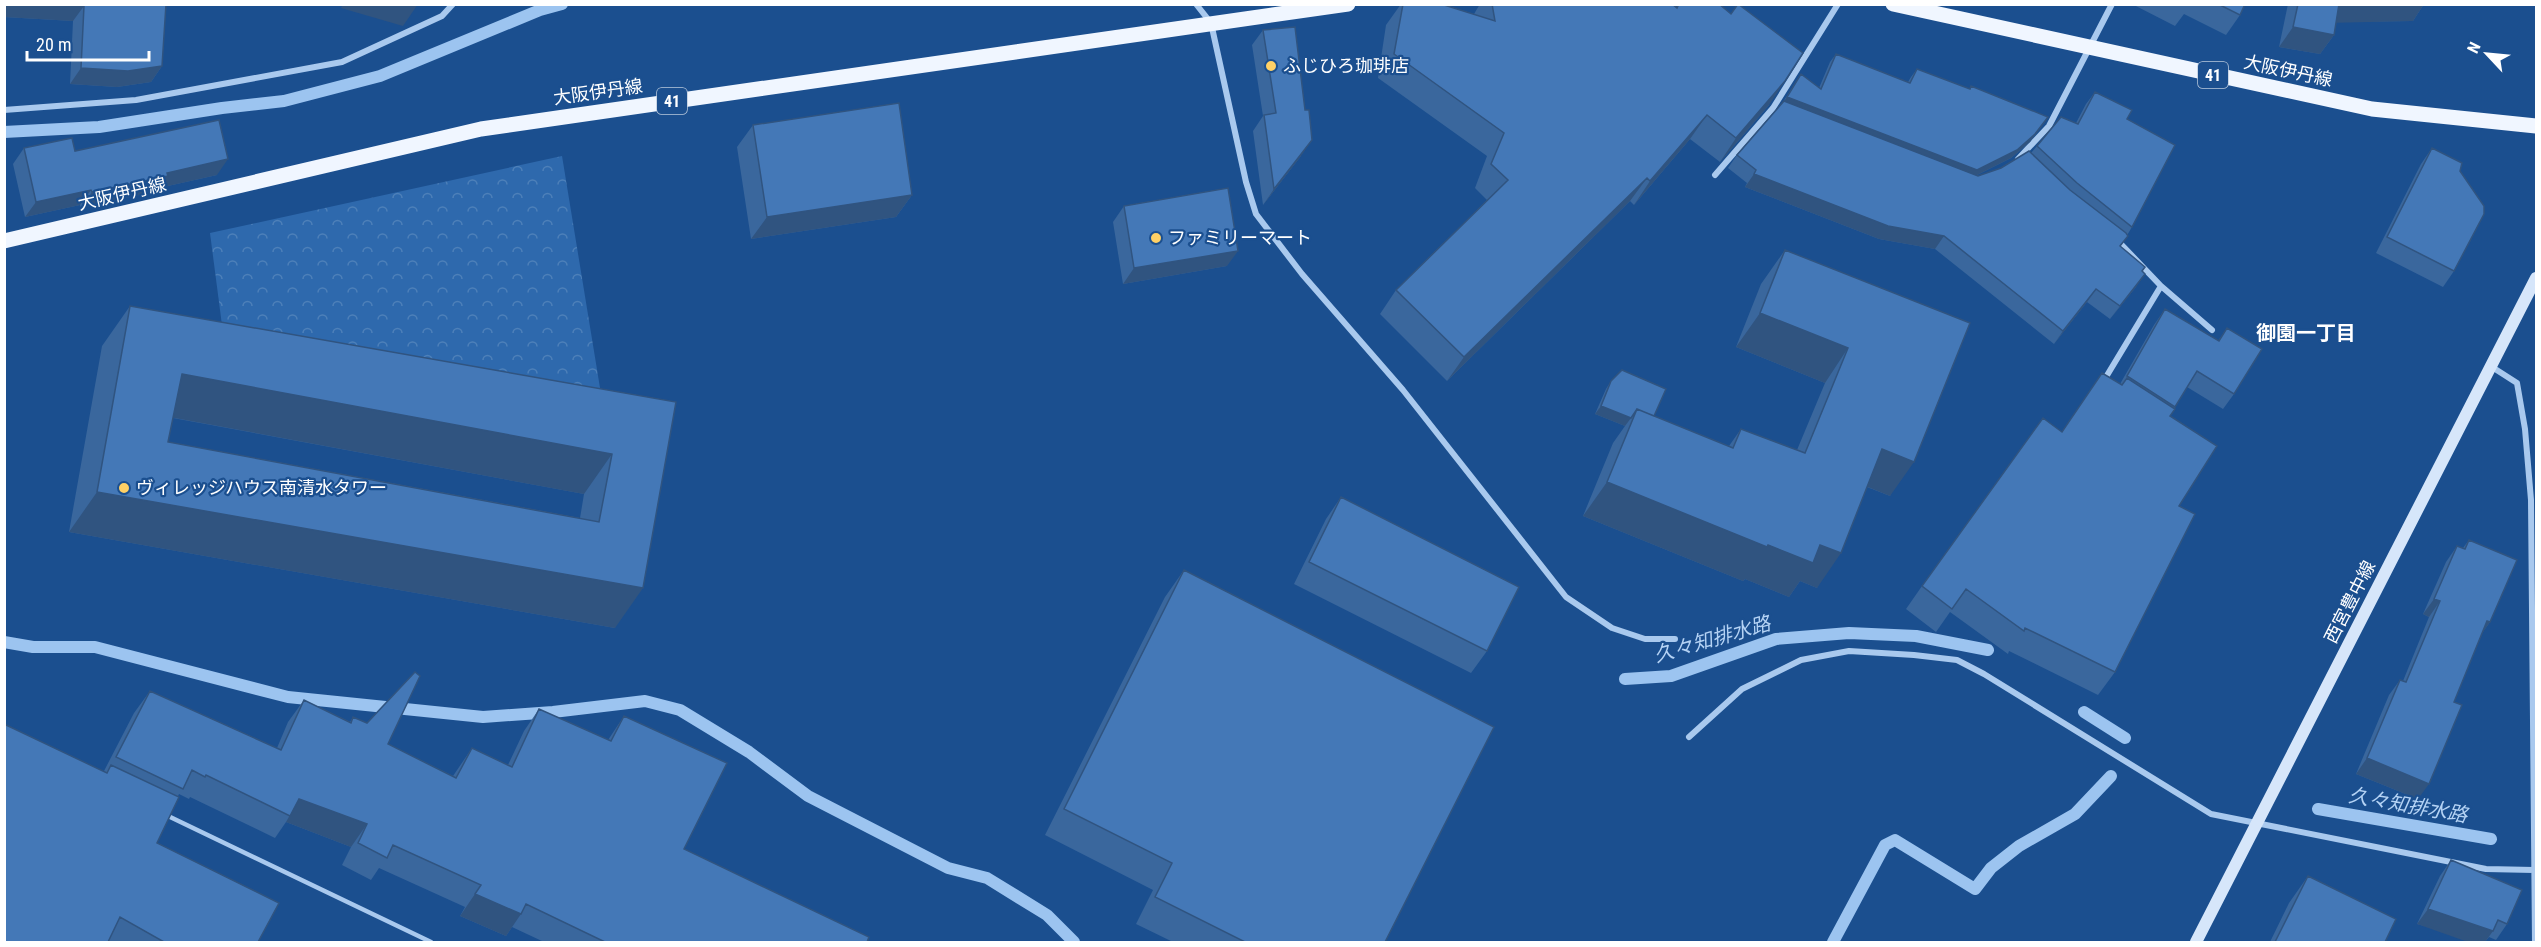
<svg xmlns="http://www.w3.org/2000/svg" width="2541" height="947" font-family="'Roboto Condensed','Noto Sans JP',sans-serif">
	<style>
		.park { fill: url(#park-crowns) }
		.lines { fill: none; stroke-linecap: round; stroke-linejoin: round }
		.stream { stroke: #9cc4f0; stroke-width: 12 }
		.service { stroke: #a9c9ee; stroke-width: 4.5 }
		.minor { stroke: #a9c9ee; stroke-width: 6 }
		.secondary { stroke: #d6e6fa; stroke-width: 12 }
		.primary { stroke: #f0f6ff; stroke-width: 15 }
		.wall { fill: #3a679d; fill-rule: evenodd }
		.shaded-wall { fill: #305480 }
		.building { fill: #4478b7; stroke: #305480; stroke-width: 1.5; fill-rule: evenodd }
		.poi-dot { fill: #ffd166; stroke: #1b4f8f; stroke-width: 2 }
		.labels { text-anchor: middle; stroke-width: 4.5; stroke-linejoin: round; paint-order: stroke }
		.shield { fill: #1b4f8f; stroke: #bbcadd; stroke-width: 1.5 }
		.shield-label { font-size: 16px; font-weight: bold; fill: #fff }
		.poi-label { font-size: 18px; fill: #fff; stroke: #1b4f8f; text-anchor: start }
		.street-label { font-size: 18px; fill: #fff; stroke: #1b4f8f }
		.neighbourhood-label { font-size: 20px; font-weight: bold; fill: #fff; stroke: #1b4f8f }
		.water-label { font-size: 20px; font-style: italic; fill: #b5d3f5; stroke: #1b4f8f }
	</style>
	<defs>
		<pattern id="park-crowns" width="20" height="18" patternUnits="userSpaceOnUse" patternTransform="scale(1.5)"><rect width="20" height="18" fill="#2e69ad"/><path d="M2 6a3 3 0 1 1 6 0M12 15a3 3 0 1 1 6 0" fill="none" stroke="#4d80b9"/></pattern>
	</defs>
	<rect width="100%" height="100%" fill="#1b4f8f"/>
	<!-- park -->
	<path class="park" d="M562 156 601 394 222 325 210 233Z"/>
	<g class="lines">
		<!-- stream -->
		<path class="stream" d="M4 132 99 127 222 108 284 101 380 76 540 10 562 4
			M4 642 33 647H95L288 697 483 717 553 712 645 701 680 710 749 752 808 796 948 868 987 878 1047 915 1074 942
			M1625 679 1671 676 1776 639 1849 633 1916 636 1988 650
			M2084 712 2125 738
			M2318 809 2491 839
			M1833 942 1885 845 1895 840 1975 889 1991 868 2019 846 2075 814 2111 776"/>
		<!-- service -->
		<path class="service" d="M166 815 431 942"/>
		<!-- minor -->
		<path class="minor" d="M1196 4 1211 23 1246 182 1256 214 1302 274 1403 390 1566 597 1612 628 1645 639H1675
			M4 110 136 100 342 62 442 16 453 4
			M2018 159 2049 126 2112 4
			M1715 175 1773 108 1838 4
			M2118 241 2161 286
			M2492 367 2517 383 2525 429 2531 500 2535 942
			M2103 382 2161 286 2212 330
			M1689 737 1742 689 1801 660 1849 651 1914 655 1957 660 1984 674 2211 814 2486 869 2534 870"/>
		<!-- secondary -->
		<path class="secondary" d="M2196 942 2536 278"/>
		<!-- primary -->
		<path class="primary" d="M1893 4 2372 109 2536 126
			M4 241 481 129 1348 4"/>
	</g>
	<!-- wall -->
	<path class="wall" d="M4 4H166L162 66 151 82 117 87 70 84 73 21 4 17Z
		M1401 4H1441L1474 14 1480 4H1672L1769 105 1720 162 1690 139 1634 205 1630 201 1447 381 1380 314 1396 290 1487 200 1475 188 1487 156 1378 78 1386 25Z
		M2132 4H2245L2240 15 2226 35 2184 14 2175 26Z
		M2288 4H2424L2413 21 2336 22 2334 35 2320 54 2279 47Z
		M1263 30 1305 110 1301 156 1263 205 1253 131 1263 116 1252 45Z
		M1836 54 1908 82 1911 77 1917 69 1969 89 1971 86 2048 117 2030 142 2011 158 1977 175 1978 176 2001 168 2031 153 2037 146 2076 123 2086 104 2095 92 2127 119 2132 227 2120 247 2142 272 2136 287 2110 319 2087 302 2054 344 1935 249 1879 239 1745 187 1747 183 1728 168 1737 155 1783 102 1801 74 1819 88 1830 62Z
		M753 125 912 195 896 217 751 239 737 147Z
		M24 148 75 151 217 175 159 188 157 191 81 208 80 205 25 217 13 164Z
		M2432 148 2460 171 2454 271 2443 287 2376 253 2421 164Z
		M1124 206 1227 266 1123 284 1113 222Z
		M1785 250 1970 323 1890 496 1867 487 1817 588 1800 581 1789 597 1745 579 1743 581 1583 516 1613 443 1625 426 1595 414 1606 389 1611 381 1654 416 1729 446 1741 429 1797 450 1825 383 1736 347 1761 284Z
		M130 306 676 402 615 628 69 532 102 346ZM173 418 584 494 580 518 168 442Z
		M2165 309 2218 341 2227 328 2234 394 2223 409 2187 387 2170 416 2179 506 2115 672 2098 695 2009 651 2008 654 1950 612 1936 632 1906 609 1922 586 2062 432 2120 384 2154 325Z
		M1341 497 1487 651 1471 673 1294 584 1326 519Z
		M2469 540 2490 622 2482 633 2454 702 2418 799 2356 774 2389 695 2400 680 2403 681 2429 617 2423 614 2446 562 2457 546 2463 548Z
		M1184 570 1385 942H1173L1136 924 1153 890 1045 835 1165 597Z
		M150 691 277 748 288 722 304 700 350 722 353 717 388 744 453 776 472 748 508 765 524 731 539 709 608 740 624 716 684 849 867 942H544L512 927 506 936 460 916 465 907 379 868 371 880 342 865 351 847 286 822 275 838 190 797 189 799 179 794 157 843 258 942H111L108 941 104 771 134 713Z
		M2451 860 2507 924 2496 940 2489 937 2485 942 2417 924 2440 876Z
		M2308 876 2385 942H2270L2289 903Z"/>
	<!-- shaded-wall -->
	<path class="shaded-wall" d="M4 4H66L84 6 73 21 4 17Z
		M343 4H418L403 26 341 8Z
		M2339 4H2424L2413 21 2326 23Z
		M2293 27 2334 35 2320 54 2279 47Z
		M162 66 151 82 117 87 70 84 81 68Z
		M1785 81 1769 105 1720 162 1736 138Z
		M1787 97 2048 117 2030 142 2011 158 1971 178 1781 105Z
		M1707 115 1690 139 1634 205 1650 181Z
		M1312 140 1301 156 1263 205 1274 189Z
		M228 159 217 175 159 188 157 191 81 208 92 192 167 173Z
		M1754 174 1944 236 1935 249 1879 239 1745 187Z
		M1647 178 1630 201 1447 381 1464 357Z
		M91 190 80 205 25 217 36 202Z
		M912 195 896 217 751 239 767 217Z
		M1238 251 1227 266 1123 284 1134 268Z
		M2145 274 2136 287 2110 319 2120 306Z
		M2096 289 2087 302 2054 344 2063 331Z
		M1760 313 1848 348 1825 383 1736 347Z
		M182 374 612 454 584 494 153 414Z
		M1601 406 1631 418 1625 426 1595 414Z
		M1882 449 1914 462 1890 496 1858 483Z
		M1607 482 1768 545H1820L1841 553 1817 588 1800 581 1789 597 1745 579 1743 581 1583 516Z
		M97 492 643 588 615 628 69 532Z
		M2434 599 2440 601 2429 617 2423 614Z
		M2487 621 2490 622 2479 638Z
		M2367 758 2429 784 2418 799 2356 774Z
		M299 799 367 824 351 847 286 822Z
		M475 894 521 914 506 936 460 916Z
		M2428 909 2493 931 2485 942H2468L2417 924Z"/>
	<!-- building -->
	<path class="building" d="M66 4H166L162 66 128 71 81 68 84 6Z
		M1403 4H1441L1495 21 1492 4H1672L1677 8 1679 4H1719L1731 14 1738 4 1803 53 1785 81 1736 138 1707 115 1650 181 1647 178 1464 357 1396 290 1508 180 1491 164 1504 133 1394 54Z
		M2218 4H2245L2240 15Z
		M2298 4H2339L2334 35 2293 27Z
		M1295 27 1305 110H1309L1312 140 1274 189 1264 115 1276 113 1263 30Z
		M1836 54 1910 83 1917 69 1970 89 1971 86 2048 117 2035 134 2017 150 1977 170 1787 97 1801 74 1821 89Z
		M2095 92 2132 110 2127 119 2175 145 2132 227 2077 183 2037 146 2061 117 2078 124Z
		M1784 101 1978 176 2001 168 2029 151 2070 190 2126 233 2128 236 2120 246 2145 267 2142 271 2145 274 2120 306 2096 289 2063 331 1944 236 1888 226 1754 174 1756 170 1737 155Z
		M899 103 912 195 767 217 753 125Z
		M219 120 228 159 167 173 168 176 92 192 91 190 36 202 24 148 72 138 75 151Z
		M2432 148 2462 163 2460 171 2484 206V214L2454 271 2387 237Z
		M1228 188 1238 251 1134 268 1124 206Z
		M1785 250 1970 323 1914 462 1882 449 1841 553 1820 545 1813 563 1768 545 1767 547 1607 482 1637 409 1733 448 1741 429 1805 453 1848 348 1760 313Z
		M130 306 676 402 643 588 97 492ZM182 374 612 454 599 522 168 442Z
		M2165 309 2219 341 2227 328 2262 349 2234 394 2197 371 2175 407 2127 376Z
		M1622 370 1666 389 1654 416 1637 409 1631 418 1601 406 1611 381Z
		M2102 373 2122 385 2127 378 2175 409 2170 416 2217 446 2179 506 2195 514 2115 672 2025 628 2024 631 1966 589 1952 609 1922 586 2043 418 2062 432Z
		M1341 497 1519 587 1487 651 1309 562Z
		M2469 540 2517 560 2490 622 2487 621 2454 702 2462 705 2429 784 2367 758 2400 680 2406 682 2440 601 2434 599 2457 546 2465 549Z
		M1184 570 1494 727 1385 942H1245L1155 897 1172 863 1064 809Z
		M415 672 420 676 388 744 456 778 472 748 512 767 539 709 611 741 624 716 727 763 684 849 869 937 867 942H605L526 904 521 914 475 894 481 885 393 845 387 858 358 843 367 824 299 799 290 816 206 775 205 777 192 770 183 789 116 757 150 691 281 750 304 700 351 723 353 717 367 723Z
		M4 724 107 773 111 765 179 797 157 843 279 903 258 942H164L120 917 108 942H4Z
		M2451 860 2522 890 2507 924 2498 920 2493 931 2428 909Z
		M2308 876 2396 919 2385 942H2275Z"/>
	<!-- markers -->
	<g class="poi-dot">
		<circle cx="1271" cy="66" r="6"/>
		<circle cx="1156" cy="238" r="6"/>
		<circle cx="124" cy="488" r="6"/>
	</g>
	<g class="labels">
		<!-- shield labels -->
		<g class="shield">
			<rect x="2198" y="62" width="30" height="26" rx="4.5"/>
			<rect x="657" y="88" width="30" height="26" rx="4.5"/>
		</g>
		<g class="shield-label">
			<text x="2213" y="81">41</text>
			<text x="672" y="107">41</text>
		</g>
		<!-- poi labels -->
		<g class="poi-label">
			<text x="1283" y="72">ふじひろ珈琲店</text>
			<text x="1168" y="244">ファミリーマート</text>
			<text x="136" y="494">ヴィレッジハウス南清水タワー</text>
		</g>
		<!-- street labels -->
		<g class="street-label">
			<text transform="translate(2288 71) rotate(12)" y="6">大阪伊丹線</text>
			<text transform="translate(598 92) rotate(-8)" y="6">大阪伊丹線</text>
			<text transform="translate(122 194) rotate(-13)" y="6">大阪伊丹線</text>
			<text transform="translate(2350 602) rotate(-63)" y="6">西宮豊中線</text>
		</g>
		<!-- neighbourhood labels -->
		<g class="neighbourhood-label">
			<text x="2306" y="340">御園一丁目</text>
		</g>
		<!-- water labels -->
		<g class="water-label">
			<text transform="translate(1712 639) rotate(-16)" y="7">久々知排水路</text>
			<text transform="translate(2408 805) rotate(10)" y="7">久々知排水路</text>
		</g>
	</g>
	<!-- border -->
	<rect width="2541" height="947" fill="none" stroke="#ffffff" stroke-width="12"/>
	<!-- north arrow -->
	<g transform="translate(2487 54) rotate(296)" stroke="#1b4f8f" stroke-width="4.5" paint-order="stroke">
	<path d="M0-4.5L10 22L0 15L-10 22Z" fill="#ffffff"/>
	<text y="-9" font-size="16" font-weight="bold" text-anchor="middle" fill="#ffffff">N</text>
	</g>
	<!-- scale -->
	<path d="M27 51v9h122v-9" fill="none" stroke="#ffffff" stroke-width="3"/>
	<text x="36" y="51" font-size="18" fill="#ffffff" stroke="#1b4f8f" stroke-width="4.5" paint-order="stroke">20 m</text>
</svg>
